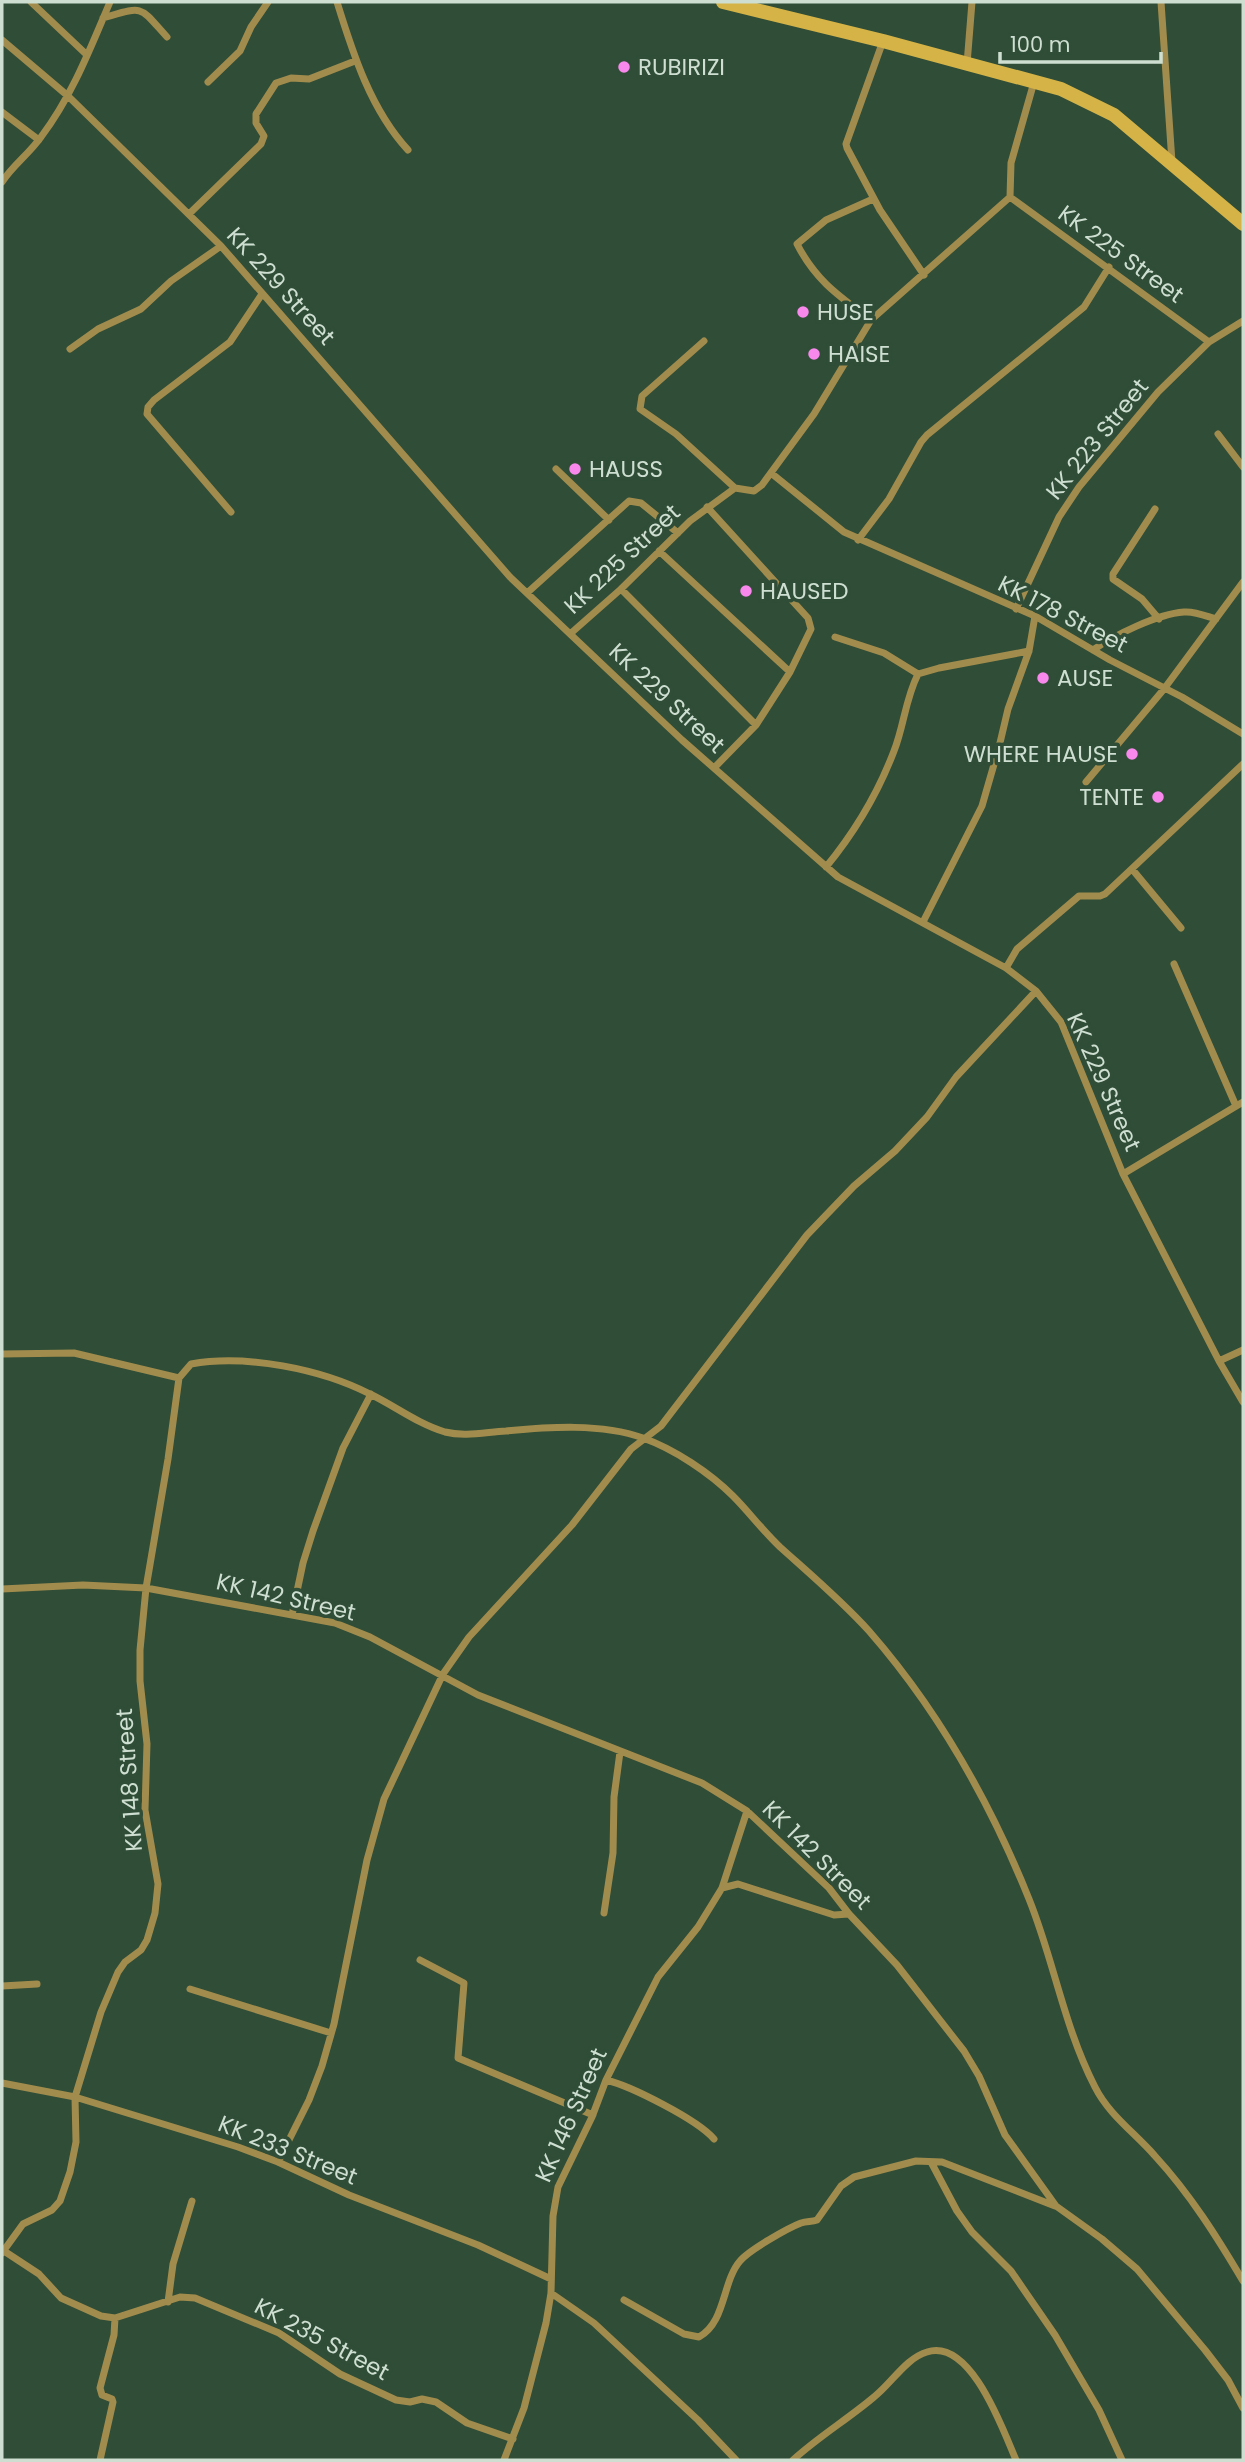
<svg xmlns="http://www.w3.org/2000/svg" width="1245" height="2462" font-family="Poppins,sans-serif">
	<style>
		.lines { fill: none; stroke-linecap: round; stroke-linejoin: round }
		.minor { stroke: #a18c4d; stroke-width: 7 }
		.secondary { stroke: #d5b347; stroke-width: 14 }
		.poi-dot { fill: #f888eb; stroke: #2f4d37; stroke-width: 2.5 }
		.labels { text-anchor: middle; stroke-width: 7; stroke-linejoin: round; paint-order: stroke }
		.poi-label { font-size: 23px; fill: #cedfd1; stroke: #2f4d37; text-anchor: start }
		.street-label { font-size: 23px; fill: #cedfd1; stroke: #2f4d37 }
	</style>
	<rect width="100%" height="100%" fill="#2f4d37"/>
	<g class="lines">
		<!-- minor -->
		<path class="minor" d="M31 2 87 55
			M337 2C353 54 371 110 408 150
			M1161 2 1172 162
			M103 18C145 6 138 5 167 37
			M2 40 68 96 221 246 510 577 682 740 838 877 1006 968 1036 991 1061 1022 1123 1174 1219 1361 1243 1402
			M883 41 846 144 847 148 880 210 924 275
			M967 64 972 2
			M208 82 240 51 251 27 268 2
			M2 112 39 140
			M2 182C13 165 29 154 41 137 72 96 90 49 110 2
			M1010 197 1209 342
			M189 214 261 144 264 136 256 123V114L276 83 291 78 309 79 355 61
			M871 320C839 296 816 281 797 244L826 220 873 199
			M704 341 642 396 640 409 676 434 735 488
			M70 349 98 329 141 309 171 281 221 246
			M1218 434 1243 467
			M556 469 609 520
			M771 473 844 532 1035 616 1110 660 1182 697 1243 734
			M707 507 808 618 811 629 790 672 756 725 714 768
			M1155 509 1113 574V579L1142 599 1159 619
			M231 512 147 414 148 407 154 400 230 342 262 294
			M858 540 889 499 921 442 927 435 1084 307 1109 267
			M659 551 790 672
			M621 589 756 725
			M527 593 629 501 641 503 678 533
			M1016 609 1059 517 1079 487 1158 392 1209 342 1243 321
			M570 634 621 589 690 521 735 488 754 491 762 485 814 414 871 320 1010 197 1011 163 1034 82
			M835 637 884 653 918 674
			M1093 650C1115 635 1157 614 1184 612 1195 611 1206 616 1216 619
			M1086 782 1164 689 1243 582
			M826 867C854 833 878 793 894 751 904 726 905 700 918 674L939 668 1029 651
			M1132 869 1181 928
			M923 922 982 806 999 747 1008 709 1029 651 1035 616
			M1174 964 1236 1106
			M1006 968 1017 949 1079 896H1100L1105 894 1243 764
			M1123 1174 1243 1102
			M2 1354 74 1353 179 1378
			M1219 1361 1243 1350
			M2 1589 83 1585 146 1588 335 1623 370 1637 478 1695 702 1783 747 1811 829 1888 849 1914 897 1965 964 2051 979 2076 1005 2135 1056 2206 1102 2239 1137 2269 1205 2350 1228 2380 1243 2408
			M292 1615 303 1563 313 1531 343 1448 371 1394
			M722 1888 738 1884 834 1915 849 1914
			M604 1913 613 1853 614 1797 620 1752
			M420 1960 464 1983 458 2058 593 2115
			M2 1986 37 1984
			M190 1989 331 2033
			M606 2080C631 2086 698 2120 714 2139
			M2 2083 75 2097 238 2147 278 2162 349 2195 478 2245 551 2279
			M278 2162 309 2100 322 2066 334 2024 367 1860 384 1799 443 1674 469 1637 572 1525 631 1449 661 1426 807 1235 854 1186 895 1151 927 1117 956 1077 1036 991
			M931 2162 957 2211 972 2232 1011 2271 1055 2335 1099 2410 1122 2460
			M4 2251 39 2274 61 2298 101 2316 115 2318 180 2297 195 2298 279 2333 340 2374 396 2400 410 2402 422 2399 436 2402 467 2423 513 2439
			M2 2253 23 2224 52 2210 60 2201 70 2172 76 2142 75 2097 101 2012 118 1972 125 1962 141 1950 147 1940 155 1913 158 1884 145 1810 147 1744 140 1681V1650L146 1588 168 1459 179 1378 191 1364C246 1354 321 1369 370 1394 395 1406 418 1424 445 1432 465 1437 486 1432 506 1431 549 1427 601 1423 643 1438 674 1449 710 1473 733 1496 749 1512 763 1531 780 1547 810 1574 842 1601 869 1631 938 1710 990 1802 1029 1899 1054 1961 1064 2027 1095 2087 1109 2115 1135 2133 1155 2156 1190 2194 1217 2237 1243 2281
			M551 2293 594 2323 698 2420 736 2460
			M624 2300 684 2334 699 2337C726 2322 722 2282 740 2261 749 2250 788 2228 801 2223 807 2221 812 2222 817 2220L841 2186 854 2177 916 2161 942 2162 1055 2206
			M168 2302 173 2264 192 2201
			M100 2460 113 2402 112 2399 102 2395 100 2388 114 2335 115 2318
			M504 2460 524 2408 546 2323 551 2293 553 2216 558 2187 592 2117 606 2080 658 1977 698 1927 722 1888 747 1811
			M793 2460C818 2437 848 2419 874 2397 891 2384 906 2358 927 2352 971 2338 1003 2430 1016 2460"/>
		<!-- secondary -->
		<path class="secondary" d="M723 2 883 41 1061 89 1114 115 1243 224"/>
	</g>
	<!-- markers -->
	<g class="poi-dot">
		<circle cx="624" cy="67" r="7"/>
		<circle cx="803" cy="312" r="7"/>
		<circle cx="814" cy="354" r="7"/>
		<circle cx="575" cy="469" r="7"/>
		<circle cx="746" cy="591" r="7"/>
		<circle cx="1043" cy="678" r="7"/>
		<circle cx="1132" cy="754" r="7"/>
		<circle cx="1158" cy="797" r="7"/>
	</g>
	<g class="labels">
		<!-- poi labels -->
		<g class="poi-label">
			<text x="638" y="75">RUBIRIZI</text>
			<text x="817" y="320">HUSE</text>
			<text x="828" y="362">HAISE</text>
			<text x="589" y="477">HAUSS</text>
			<text x="760" y="599">HAUSED</text>
			<text x="1057" y="686">AUSE</text>
			<text x="1118" y="762" text-anchor="end">WHERE HAUSE</text>
			<text x="1144" y="805" text-anchor="end">TENTE</text>
		</g>
		<!-- street labels -->
		<g class="street-label">
			<text transform="translate(1121 254) rotate(36)" y="8">KK 225 Street</text>
			<text transform="translate(281 286) rotate(48)" y="8">KK 229 Street</text>
			<text transform="translate(1097 439) rotate(-51)" y="8">KK 223 Street</text>
			<text transform="translate(622 559) rotate(-43)" y="8">KK 225 Street</text>
			<text transform="translate(1063 614) rotate(27)" y="8">KK 178 Street</text>
			<text transform="translate(667 698) rotate(43)" y="8">KK 229 Street</text>
			<text transform="translate(1104 1082) rotate(66)" y="8">KK 229 Street</text>
			<text transform="translate(286 1597) rotate(13)" y="8">KK 142 Street</text>
			<text transform="translate(129 1780) rotate(-94)" y="8">KK 148 Street</text>
			<text transform="translate(817 1855) rotate(45)" y="8">KK 142 Street</text>
			<text transform="translate(571 2115) rotate(-66)" y="8">KK 146 Street</text>
			<text transform="translate(288 2150) rotate(22)" y="8">KK 233 Street</text>
			<text transform="translate(322 2339) rotate(28)" y="8">KK 235 Street</text>
		</g>
	</g>
	<!-- border -->
	<rect width="1245" height="2462" fill="none" stroke="#cedfd1" stroke-width="7"/>
	<!-- scale -->
	<path d="M1000 52v10h161v-10" fill="none" stroke="#cedfd1" stroke-width="3.5"/>
	<text x="1010" y="52" font-size="21" fill="#cedfd1" stroke="#2f4d37" stroke-width="5" paint-order="stroke">100 m</text>
</svg>
